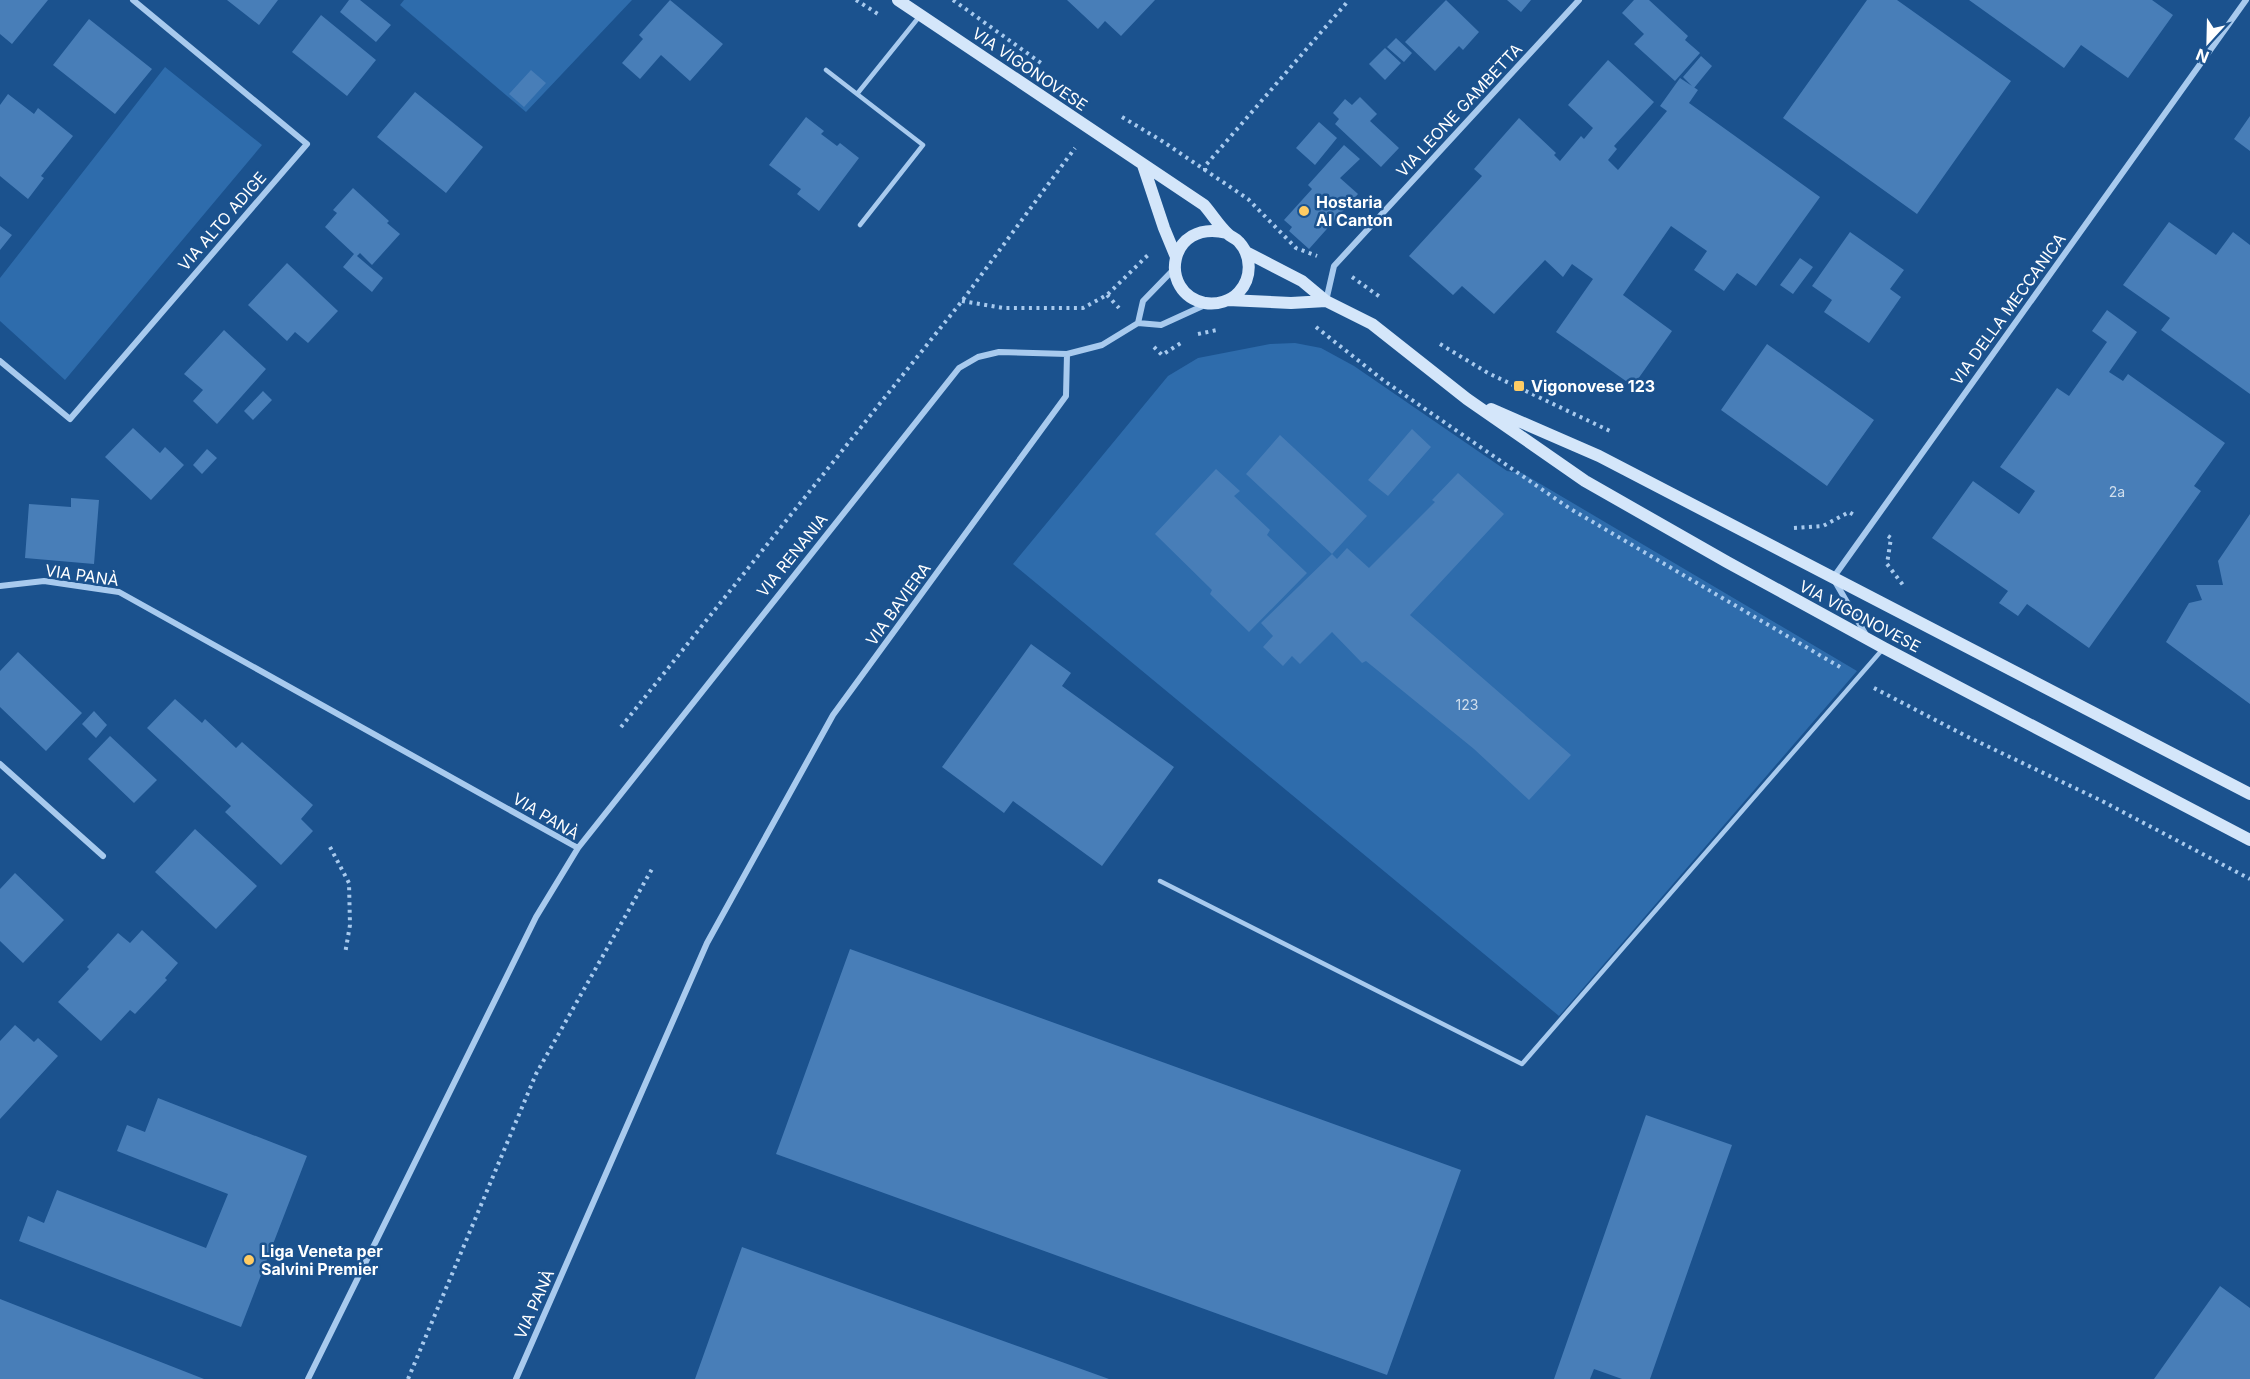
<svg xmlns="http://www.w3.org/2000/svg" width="2250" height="1379" font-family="Inter,sans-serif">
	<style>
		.green { fill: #2e6cac }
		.building { fill: #487eb8 }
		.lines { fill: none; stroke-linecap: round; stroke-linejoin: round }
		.path { stroke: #a8caee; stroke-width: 4; stroke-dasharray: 3 4.5; stroke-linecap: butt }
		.service { stroke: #a8caee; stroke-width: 4.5 }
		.minor { stroke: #a8caee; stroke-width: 6 }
		.secondary { stroke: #d4e6fa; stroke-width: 12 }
		.poi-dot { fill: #ffcc64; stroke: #1b528e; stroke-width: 2 }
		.labels { text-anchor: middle; stroke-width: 5; stroke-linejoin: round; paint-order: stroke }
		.number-label { font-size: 14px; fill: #d1dfed }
		.street-label { font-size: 16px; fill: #fff; stroke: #1b528e }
		.poi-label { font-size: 16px; font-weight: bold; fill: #fff; stroke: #1b528e; text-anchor: start }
	</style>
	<rect width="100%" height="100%" fill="#1b528e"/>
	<!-- green -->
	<path class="green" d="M404 0H632L526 112 400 5Z
		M165 67 262 145 65 380 0 321V278Z
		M1295 343 1321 348 1354 366 1507 471 1522 473 1857 671 1559 1016 1013 564 1168 376 1198 358 1270 344Z"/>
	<!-- building -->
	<path class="building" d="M0 0H48L12 44 0 34Z
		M227 0H278L259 25Z
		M349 0H360L391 25 376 42 340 12Z
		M670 0 723 44 690 81 661 55 640 79 622 63 643 39 639 35Z
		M1067 0H1155L1121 36 1105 21 1098 29Z
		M1446 0 1479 32 1463 50 1459 46 1435 71 1405 42Z
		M1507 0H1531L1521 12Z
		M1634 0H1649L1688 36 1685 40 1700 53 1675 81 1634 44 1644 34 1622 13Z
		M1867 0H1897L2011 81 1917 214 1783 118Z
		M1969 0H2152L2173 15 2128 78 2081 45 2064 68Z
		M321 15 376 60 347 96 292 52Z
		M89 19 152 69 115 114 53 65Z
		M1396 38 1412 53 1404 62 1387 47Z
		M1385 48 1401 63 1385 80 1369 64Z
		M1701 56 1712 66 1694 88 1683 77Z
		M1608 60 1654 102 1614 146 1617 149 1608 160 1618 170 1667 111 1660 106 1680 78 1698 90 1689 103 1820 197 1756 286 1737 273 1724 291 1694 270 1707 251 1671 226 1623 295 1672 331 1633 386 1556 332 1593 279 1572 264 1563 277 1545 260 1494 314 1462 286 1453 295 1409 256 1482 176 1474 169 1519 118 1556 153 1554 155 1560 161 1581 136 1584 139 1593 128 1568 105Z
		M531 70 546 83 524 107 509 94Z
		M415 92 483 147 446 193 377 137Z
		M8 94 34 114 38 108 73 136 41 176 44 178 28 199 0 176V105Z
		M1360 97 1377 114 1370 121 1399 148 1381 167 1335 124 1339 119 1333 113 1345 99 1352 105Z
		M2250 116V151L2234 139Z
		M806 117 824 131 821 134 837 146 840 143 859 158 819 211 797 194 801 189 769 165Z
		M1319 122 1337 138 1315 165 1296 148Z
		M1344 145 1360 159 1340 178 1358 194 1309 249 1289 231 1292 227 1284 220 1312 189 1308 185Z
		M353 188 389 221 387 223 400 234 372 265 360 253 357 256 383 278 372 292 343 267 354 254 325 227 337 213 333 210Z
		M2169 222 2216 255 2233 232 2250 245V394L2161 330 2170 318 2123 285Z
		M0 226 12 235 0 250Z
		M1850 232 1904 270 1890 289 1901 297 1869 343 1824 312 1832 300 1812 286Z
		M1800 258 1813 267 1793 294 1780 285Z
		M287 263 338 311 308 343 295 332 287 341 248 305Z
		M2107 310 2137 332 2109 372 2123 381 2128 374 2225 443 2194 486 2201 491 2089 648 2027 604 2018 616 1999 603 2008 591 1932 538 1973 481 2019 514 2035 491 2000 467 2057 388 2069 396 2107 342 2092 331Z
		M224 330 266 369 217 424 193 401 203 390 184 374Z
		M1767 344 1874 420 1827 486 1721 410Z
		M263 391 272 400 253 420 244 411Z
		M133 428 160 453 165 447 184 465 151 500 105 457Z
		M1412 429 1431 447 1388 496 1368 480Z
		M1280 435 1367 516 1332 554 1246 474Z
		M207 449 217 458 202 474 193 465Z
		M1216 469 1240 491 1234 496 1270 530 1267 535 1307 573 1249 632 1210 594 1212 590 1155 534Z
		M1458 473 1504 514 1410 615 1571 755 1529 800 1474 749 1366 661 1362 663 1332 632 1300 664 1292 656 1283 666 1263 647 1273 636 1261 623 1332 554 1337 559 1347 548 1369 568 1435 502 1432 500Z
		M71 498 99 500 94 564 25 558 29 504 71 507Z
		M2250 514V704L2166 642 2189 603 2202 600 2196 585H2223L2218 561Z
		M1031 644 1071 673 1062 686 1174 767 1102 866 1013 801 1004 813 942 767Z
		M18 652 82 713 46 751 0 707V671Z
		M175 699 202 723 205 719 236 748 242 742 313 805 301 819 313 831 281 865 225 812 231 806 147 728Z
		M94 711 107 725 96 738 82 724Z
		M110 736 157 780 134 803 88 759Z
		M195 829 257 886 216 929 155 872Z
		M15 873 64 920 23 963 0 941V889Z
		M142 930 178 963 165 978 167 980 135 1014 130 1010 101 1041 58 1002 89 969 87 967 118 933 130 943Z
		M850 949 1461 1170 1387 1375 776 1154Z
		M15 1025 34 1042 38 1038 58 1056 0 1119V1041Z
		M158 1098 307 1156 241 1327 19 1241 28 1216 44 1223 57 1190 206 1248 228 1194 117 1151 127 1125 145 1132Z
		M1646 1115 1732 1145 1650 1379H1622L1594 1369 1590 1379H1554Z
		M742 1247 1109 1379H695Z
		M2220 1286 2250 1308V1379H2154Z
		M0 1299 204 1379H0Z"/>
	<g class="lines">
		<!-- path -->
		<path class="path" d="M856 0 878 14
			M953 0 1041 63
			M1122 117 1162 141 1248 199 1296 248 1317 256
			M1205 171V166L1349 0
			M1352 277 1380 297
			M1107 295 1119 308
			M962 301 1004 308H1083L1107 295 1149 254
			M1316 327 1383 380 1569 508 1840 667
			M1198 334 1217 330
			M1440 344 1488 373 1610 431
			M1154 347 1162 355 1184 341
			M1794 528 1823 526 1849 512 1854 515
			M1888 536 1891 538 1887 564 1903 585
			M1874 688 1966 736 2102 801 2250 879
			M621 727 962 301 1075 148
			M330 847 349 883 350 925 345 954
			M408 1379 536 1074 652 869"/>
		<!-- service -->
		<path class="service" d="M826 70 857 94
			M860 225 923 145 857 94 919 17
			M1160 881 1522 1064 1882 650"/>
		<!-- minor -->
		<path class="minor" d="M1326 301 1334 266 1579 0
			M1138 323 1143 301 1175 268
			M0 361 70 419 307 144 133 0
			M0 586 44 581 119 592 578 848
			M1866 635 1833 578 2246 0
			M0 764 103 856
			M308 1379 536 917 578 848 959 368 978 357 999 352 1067 354 1102 345 1138 323 1161 325 1207 304
			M516 1379 707 943 833 715 1066 396 1067 354"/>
		<!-- secondary -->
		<path class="secondary" d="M898 0 1204 205C1212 214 1219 226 1228 234 1231 237 1236 238 1239 242 1252 256 1252 278 1239 292 1231 301 1217 305 1205 303 1157 293 1168 218 1227 233
			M1143 165 1164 228 1176 257
			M1246 252 1302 281 1326 301 1372 324 1467 399 1585 481 1727 562 1884 648 2250 840
			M1228 300 1291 303 1326 301
			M1491 409 1599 456 2250 794"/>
	</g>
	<!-- markers -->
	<g class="poi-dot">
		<circle cx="1304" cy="211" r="6"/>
		<rect x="1513" y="380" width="12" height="12" rx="3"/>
		<circle cx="249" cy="1260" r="6"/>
	</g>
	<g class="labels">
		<!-- number labels -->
		<g class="number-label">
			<text x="2117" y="497">2a</text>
			<text x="1467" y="710">123</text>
		</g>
		<!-- street labels -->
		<g class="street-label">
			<text transform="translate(1030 69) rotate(34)" y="6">VIA VIGONOVESE</text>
			<text transform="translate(1459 110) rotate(-47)" y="6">VIA LEONE GAMBETTA</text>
			<text transform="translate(222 221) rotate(-49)" y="6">VIA ALTO ADIGE</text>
			<text transform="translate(2008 309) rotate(-54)" y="6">VIA DELLA MECCANICA</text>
			<text transform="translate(792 555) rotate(-51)" y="6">VIA RENANIA</text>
			<text transform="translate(82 575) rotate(8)" y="6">VIA PANÀ</text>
			<text transform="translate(898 604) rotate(-54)" y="6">VIA BAVIERA</text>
			<text transform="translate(1860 616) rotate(28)" y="6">VIA VIGONOVESE</text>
			<text transform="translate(546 816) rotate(31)" y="6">VIA PANÀ</text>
			<text transform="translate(534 1304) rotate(-66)" y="6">VIA PANÀ</text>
		</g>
		<!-- poi labels -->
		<g class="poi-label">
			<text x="1316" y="208">Hostaria<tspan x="1316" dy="18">Al Canton</tspan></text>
			<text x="1531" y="392">Vigonovese 123</text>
			<text x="261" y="1257">Liga Veneta per<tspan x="261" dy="18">Salvini Premier</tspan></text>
		</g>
	</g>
	<!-- north arrow -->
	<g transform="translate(2208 42) rotate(202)" stroke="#1b528e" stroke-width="4.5" paint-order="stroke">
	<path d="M0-4.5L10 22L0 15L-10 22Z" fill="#ffffff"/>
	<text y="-9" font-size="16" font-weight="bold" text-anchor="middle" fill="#ffffff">N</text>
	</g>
</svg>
